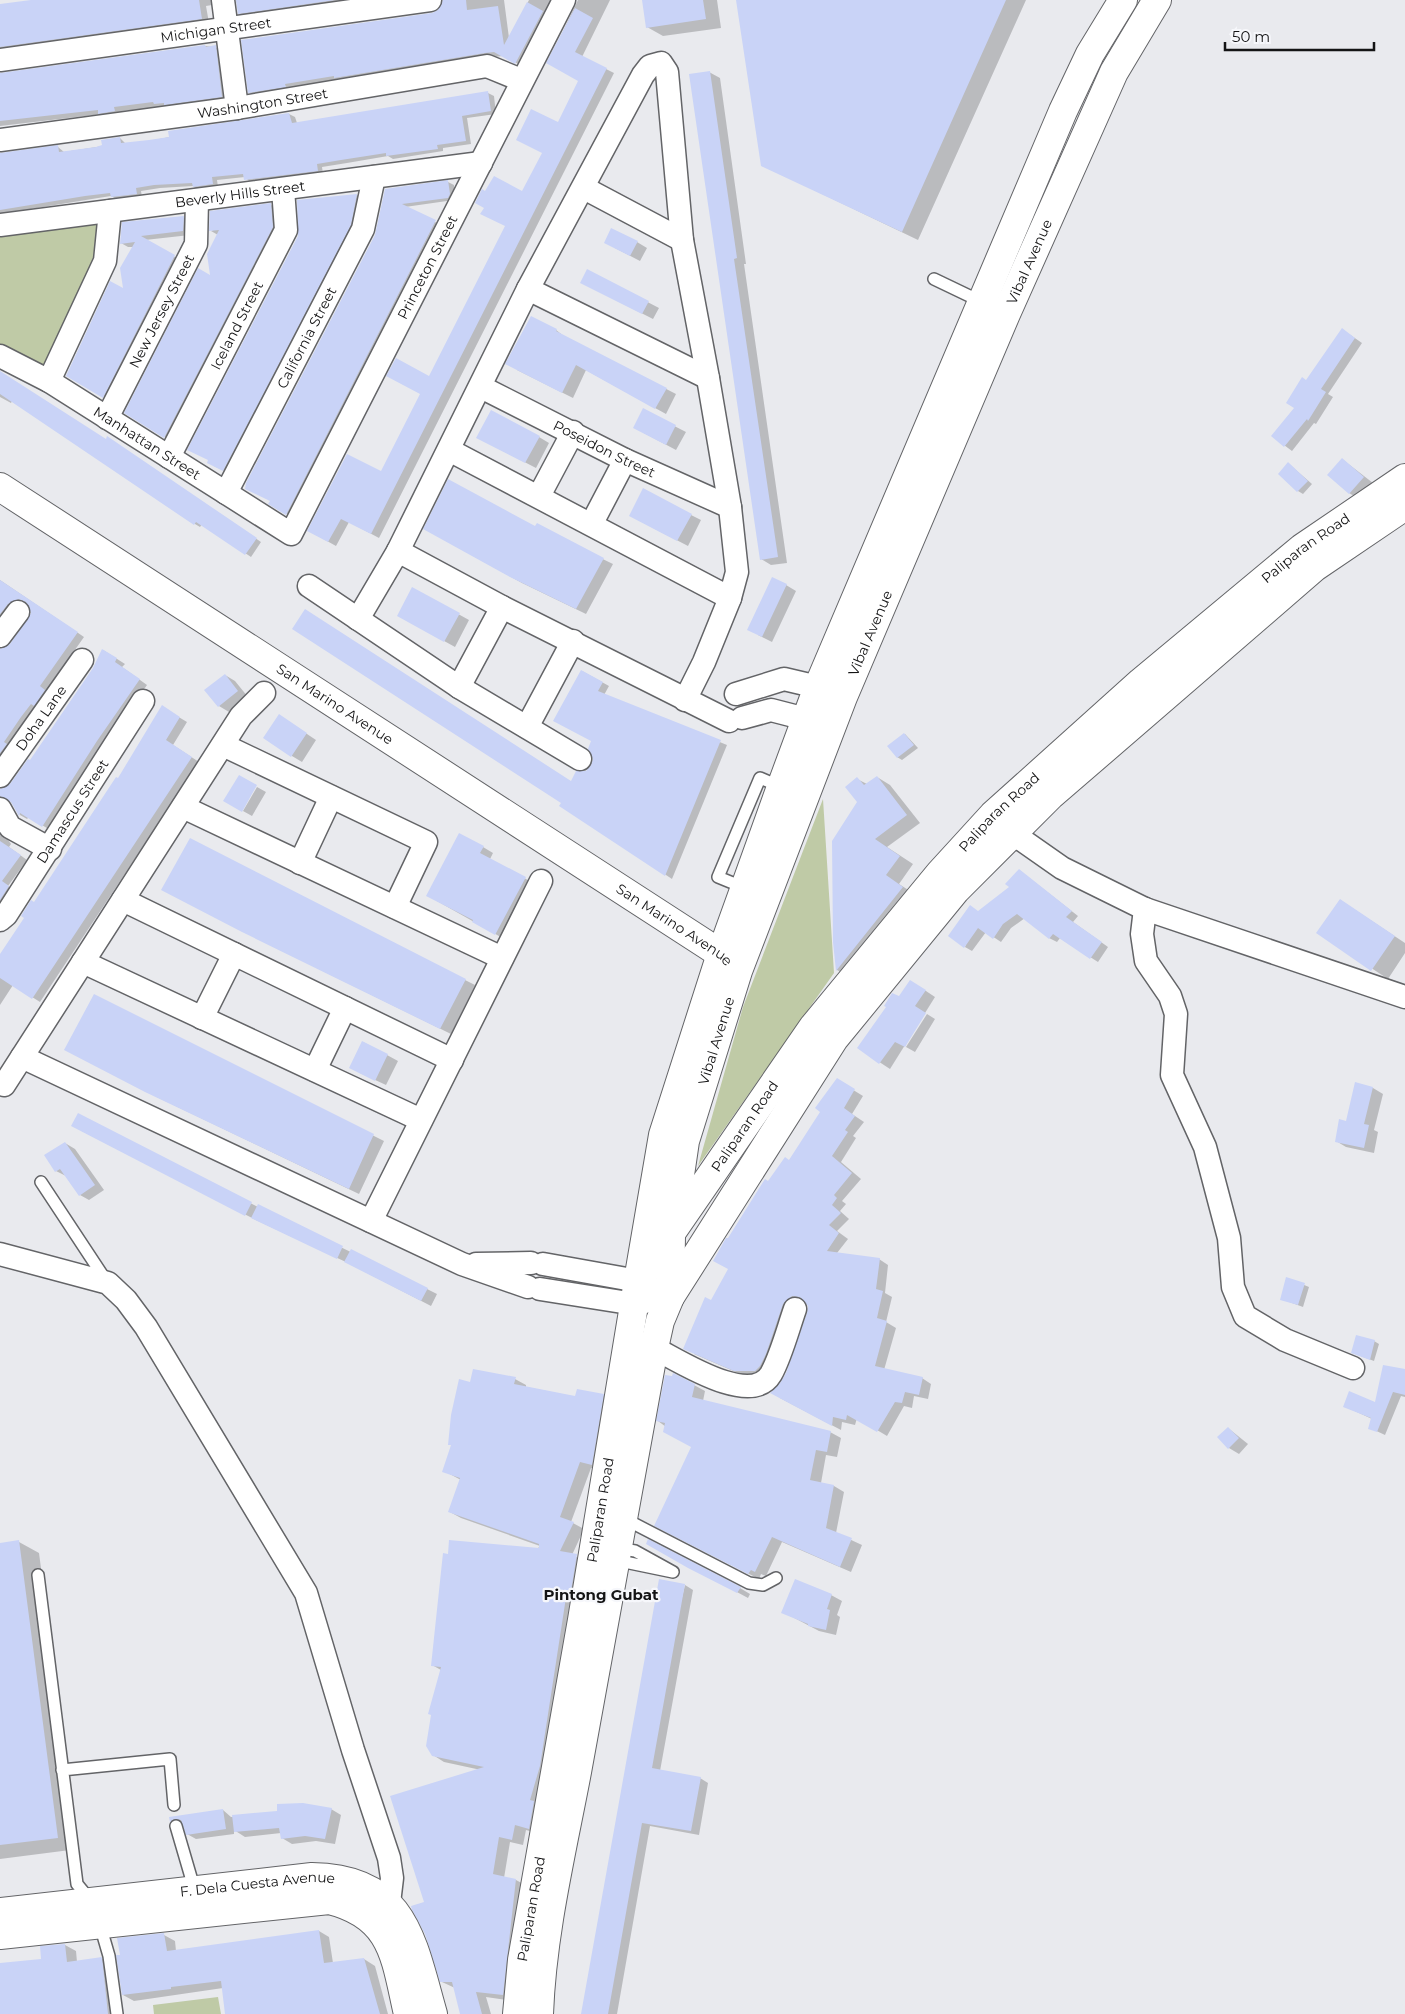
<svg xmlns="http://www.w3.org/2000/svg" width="1405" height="2014" font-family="Montserrat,sans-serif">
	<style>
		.green { fill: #bfcaa6 }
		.shadow { fill: #0003 }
		.building { fill: #c9d3f7 }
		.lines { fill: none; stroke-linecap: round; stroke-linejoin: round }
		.lane-casing { stroke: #636467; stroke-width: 14 }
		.street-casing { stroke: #636467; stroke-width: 25 }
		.secondary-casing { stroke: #636467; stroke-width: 30 }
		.primary-casing { stroke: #636467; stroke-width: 30 }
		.lane { stroke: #fff; stroke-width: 11 }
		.street { stroke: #fff; stroke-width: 22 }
		.secondary { stroke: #fff; stroke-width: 28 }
		.primary { stroke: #fff; stroke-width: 28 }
		.labels { text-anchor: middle; stroke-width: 4.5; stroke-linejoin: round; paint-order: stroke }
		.street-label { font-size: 14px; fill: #141415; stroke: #f6f7fb }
		.neighbourhood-label { font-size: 15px; font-weight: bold; fill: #141415; stroke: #f6f7fb }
	</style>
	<rect width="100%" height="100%" fill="#e9eaee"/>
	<!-- green -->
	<path class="green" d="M104 218 100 257 45 373 0 347V231Z
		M823 799 834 973 698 1166 743 1007Z
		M218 1997 221 2014H154L153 2005Z"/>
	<!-- shadow -->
	<path class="shadow" d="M41 0H220L218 4 206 6 209 23 0 54V5Z
		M236 0H371L247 17 239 13Z
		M444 0H504L509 38 529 0H559L524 67 503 56 493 57 257 97 249 92 432 14 443 6Z
		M578 0H610L582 57 614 73 379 538 349 522 336 546 309 531 381 473 506 226 485 207 486 193H523L580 81 548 63Z
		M643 0H717L721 28 663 36 647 27Z
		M737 0H1026L918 240 762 165Z
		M205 46 215 47 223 51 230 101 122 111V115L107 117 102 114 0 126V74Z
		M709 72 720 78 746 264H744L787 563 771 565 761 559Z
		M488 93 494 96 496 114 467 118 471 144 443 148V151L393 159 388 156 347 163 322 167 323 174 251 183 245 177 217 180 218 187 200 190 193 186 160 188 141 191 142 197 118 200 111 196 92 199 0 214V162L6 154 58 147 64 152 103 146 120 138 126 144 149 141 289 114 295 117 297 123Z
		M448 182 454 185V200L405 207 441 225 292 517 270 504 376 235 386 190Z
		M357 195 363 198 356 228 229 473 214 466 299 236Z
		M271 205 278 209 280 232 172 441 126 413 212 277 218 235 211 231Z
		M183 217 190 221V235L145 240 182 261 110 400 67 376 124 290 134 247H128L121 243Z
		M637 242 647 248 640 261 615 248Z
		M588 271 659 308 653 319 592 288Z
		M556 330 565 337 676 394 666 414 586 370 573 398 517 370Z
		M1349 334 1362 343 1328 394 1333 397 1316 424 1314 423 1292 451 1272 436 1295 408 1306 381Z
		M0 381 106 441H112L261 542 251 557 202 524 200 527 195 524 12 401 11 403 0 397Z
		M643 410 686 432 676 450 644 433Z
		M539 437 549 443 536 468 488 443Z
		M1342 459 1373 483 1359 499 1349 493Z
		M1289 464 1312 484 1303 494 1298 491Z
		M691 515 701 520 688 546 640 521Z
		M536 527 613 564 586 614 522 583 425 529Z
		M0 580 84 637 46 691 51 695 0 758V649L11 645 30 620 32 607 29 604H20L0 628Z
		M786 585 796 591 772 642 758 635Z
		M413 589 469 620 455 647 399 616Z
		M103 650 125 664 122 667 147 685 105 745 50 830 29 817 27 819 20 815 10 800 0 803V790L11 785 31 761 94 668Z
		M582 671 609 686 604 695 727 745 672 879 561 805 572 783 593 766 594 759Z
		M225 675 235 681 248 697 229 712 219 706Z
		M162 707 187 722 173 745 199 762 40 1002 13 985 0 1005V973L35 904 119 779Z
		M289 722 316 740 302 762 292 756Z
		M905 734 918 748 902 760 897 757Z
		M877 777 890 785 920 823 887 847 913 864 899 884 916 895 850 977 837 970 834 942 859 802 857 779 867 784Z
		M257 787 266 792 252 816 243 811Z
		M0 829 11 844 9 847 27 860 8 886 15 891 7 905 0 901Z
		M483 847 493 853 490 859 535 884 506 940 437 901Z
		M1019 870 1078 916 1073 922 1108 947 1098 962 1060 938 1057 942 1049 938 1025 918 1011 928 1001 942 986 932 972 951 965 947 978 912 1011 887Z
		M1340 900 1405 943V953L1388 979 1318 933Z
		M254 937 465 980 475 985 451 1034Z
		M920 987 935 997 890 1069 858 1048 900 998Z
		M94 996 384 1141 359 1194 157 1097Z
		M927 1014 935 1019 915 1052 906 1047Z
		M363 1042 398 1061 386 1085 360 1073Z
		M837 1080 863 1096 852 1114 864 1122 853 1136 856 1138 841 1162 861 1179 842 1201 846 1204 840 1211 849 1219 837 1231 848 1239 837 1253 879 1259 888 1265 885 1293 892 1297 886 1322 896 1328 884 1370 922 1378 931 1384 928 1399 914 1396 912 1408 904 1406 887 1436 857 1418 855 1425 842 1422 841 1430 780 1398 781 1384 787 1373 809 1313V1306L805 1301H802L769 1371 745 1376 694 1354 712 1301 729 1269 728 1240 769 1182 789 1161 822 1112Z
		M1356 1084 1373 1088 1383 1094 1374 1130 1378 1132 1374 1153 1346 1147 1336 1141 1347 1122Z
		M78 1114 258 1207 427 1289 437 1294 431 1306 348 1263 256 1220 82 1131Z
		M65 1143 75 1149 104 1190 89 1200 80 1195 66 1176 56 1171Z
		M1287 1278 1309 1287 1303 1307 1281 1299Z
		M1374 1341 1379 1344 1374 1361 1358 1355Z
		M1405 1370V1397L1401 1396 1385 1435 1370 1428 1372 1419 1344 1406 1376 1404Z
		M515 1379 526 1385V1387L576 1397 603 1395 614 1401 603 1471 591 1468 571 1522 584 1529 572 1555 587 1562 540 1834 526 1830 523 1845 510 1842 504 1878 516 1880 527 1886 514 2001 486 1997 491 2014H461L455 1988 442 1982 426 1903 481 1770 444 1762 433 1755 441 1670 432 1665 540 1546 461 1518 450 1512 461 1480 444 1471 471 1383Z
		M694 1385 705 1391 703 1401 830 1432 841 1438 837 1457 826 1455 821 1483 834 1486 844 1492 836 1533 862 1545 851 1572 782 1542 766 1576 761 1574 759 1579 666 1531 693 1447 658 1421Z
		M1228 1428 1248 1444 1239 1454 1229 1448Z
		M19 1542 39 1553 78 1849 0 1859V1544Z
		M657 1549 740 1588 750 1594 748 1598Z
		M685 1585 693 1590 660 1771 700 1778 708 1783 699 1835 650 1826 617 2014H583Z
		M831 1595 842 1601 837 1615 840 1617 836 1635 819 1631 783 1612Z
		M331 1809 341 1815 335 1844 316 1841 292 1844 282 1838 281 1833 245 1837 234 1830V1834L196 1839 187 1834 184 1823 179 1826 171 1822V1818L223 1810 231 1817Z
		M319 1931 329 1937 333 1963 364 1959 375 1966 388 2014H226L223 1988 134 2001 123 1995 164 1935 175 1941 176 1951Z
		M65 1945 76 1951 77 1962 101 1958 112 1965 118 2014H0V1964L43 1960 41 1948Z"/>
	<!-- building -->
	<path class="building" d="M31 0H199L202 19 0 47V4Z
		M236 0H335L238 14Z
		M443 0H466L467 10 498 6 504 45 527 2 543 11 515 64 494 52 485 53 334 78V76L285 84 286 87 248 93 241 40 432 13 438 10Z
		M642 0H703L706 19 646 28Z
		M736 0H1006L902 232 761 166Z
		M575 8 593 18 575 52 607 68 371 534 341 519 328 542 307 531 347 454 381 471 420 394 386 376 396 358 429 376 505 226 480 214 484 208 475 203 482 189 485 191 494 176 522 191 542 153 516 140 531 109 558 122 578 81 546 63Z
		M205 45 206 47 216 45 222 97 164 105V103L154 104 153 102 114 107 115 111 98 114V110L0 121V73Z
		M710 71 737 258 734 259 778 557 760 560 689 74Z
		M488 91 491 111 462 116 466 141 437 145 438 149 386 156V153L341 160 317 164 318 171 244 180 243 174 212 177 213 184 193 187 192 183 154 185 136 188 137 194 111 197 110 193 85 196 0 210V153L58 145 59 152 96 147 102 145 101 140 120 137 121 143 149 140 169 137 168 131 289 113 292 123Z
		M448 180 450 194 448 198 402 204 436 220 286 515 268 504 270 501 245 489 246 483 375 235 385 189Z
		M357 194 351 225 223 471 207 463 208 460 187 450 298 236 297 200Z
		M271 203 273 227 164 438 124 413 198 268 210 275 207 254 219 230 209 231 210 211Z
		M184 216 183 231 141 236 175 255 103 398 66 376 110 281 123 288 120 268 135 242 120 244 122 222Z
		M611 228 638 241 630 256 604 243Z
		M587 269 649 301 642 314 580 283Z
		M531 316 557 329 556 331 667 388 655 409 576 365 562 393 505 364Z
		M1342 328 1355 338 1321 389 1326 392 1308 421 1307 419 1284 447 1271 436 1294 408 1286 403 1302 377 1306 380Z
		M0 371 106 439 107 436 257 538 245 555 196 522 194 525 0 394Z
		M643 408 676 425 666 445 633 428Z
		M491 410 540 436 525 463 476 438Z
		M1342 458 1364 477 1349 494 1327 475Z
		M1288 462 1308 481 1297 492 1278 474Z
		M448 479 535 526 537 523 604 558 576 609 510 577 423 529Z
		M643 488 692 514 677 541 629 516Z
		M772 577 787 584 762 637 747 630Z
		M0 580 78 632 40 686 45 690 34 706 31 704 21 717 4 742 7 744 0 753V649L10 644 31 613 26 602 19 599 8 604 0 614Z
		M412 587 460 613 444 642 397 616Z
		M305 609 571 781 576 771H586L591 765 593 759 588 749 591 741 553 721 581 670 603 682 598 691 721 740 665 876 559 806 561 803 292 629Z
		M102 649 117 658 115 662 140 679 97 741 42 827 20 813 19 816 11 802 0 796V789L10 784 28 759 30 760 93 668Z
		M225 674 238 691 218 707 204 690Z
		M162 705 180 717 166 740 192 757 32 999 0 978V954L24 918 21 916 31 900 34 902 116 777 118 778Z
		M279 714 307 733 291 757 263 738Z
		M904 733 914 745 897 758 887 746Z
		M239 775 257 785 242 812 223 801Z
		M877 776 907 815 875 839 900 856 886 875 903 887 836 971 833 942 832 841 857 802 845 787 857 777 864 785Z
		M459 833 484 846 480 853 526 877 495 935 472 922 473 920 426 896Z
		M190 838 466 979 440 1029 242 932 161 890Z
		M0 841 21 855 2 881 9 886 0 900Z
		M1019 869 1072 911 1066 917 1102 942 1090 959 1053 934 1049 939 1017 914 1003 924 993 939 978 928 964 948 948 936 970 905 978 911 1009 887 1005 884Z
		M1340 899 1395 936 1371 971 1316 933Z
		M910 980 926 990 915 1006 926 1013 905 1047 895 1042 879 1064 857 1048 886 1007 884 1006 892 993 899 996Z
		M94 994 374 1134 349 1189 145 1092 64 1050Z
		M362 1041 388 1054 375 1081 349 1068Z
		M837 1078 855 1089 844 1108 855 1116 845 1130 848 1132 832 1156 852 1173 834 1195 837 1198 832 1205 841 1213 829 1225 839 1233 827 1251 880 1258 876 1289 883 1291 877 1318 887 1321 875 1366 923 1377 919 1395 905 1392 902 1403 895 1402 877 1432 847 1415 846 1420 833 1417 832 1426 770 1393 780 1383 786 1373 807 1313 808 1306 800 1297 792 1296 783 1304 766 1354 760 1366 755 1371H734L683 1349 705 1297 711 1300 728 1269 713 1261 726 1238H728L765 1179 768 1181 785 1157 789 1160 820 1112 815 1108Z
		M1355 1082 1373 1087 1364 1124 1369 1125 1364 1148 1335 1142 1339 1119 1346 1121Z
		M78 1113 252 1202 245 1216 71 1126Z
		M65 1142 95 1185 79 1196 60 1169 55 1172 44 1155Z
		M258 1204 343 1246 337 1259 251 1218Z
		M351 1249 428 1288 421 1301 344 1262Z
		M1286 1277 1305 1283 1298 1305 1280 1300Z
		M1356 1335 1375 1340 1370 1360 1351 1353Z
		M1383 1365 1405 1369V1395L1393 1392 1377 1432 1368 1429 1371 1418 1343 1407 1349 1391 1375 1402Z
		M473 1369 516 1377 514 1384 575 1396 577 1389 604 1394 592 1465 580 1462 560 1517 574 1522 560 1551 577 1554 571 1591H567L540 1766 530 1800 534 1801 529 1829 515 1825 512 1840 499 1837 493 1874 516 1879 503 1995 476 1992 482 2014H460L452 1982H440L425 1934 412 1910 411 1906 424 1902 390 1796 484 1767 432 1756 426 1746 431 1715 428 1714 441 1667 431 1666 443 1553 448 1554 449 1540 539 1548V1544L448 1512 460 1478 442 1472 451 1445H448L451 1415 459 1379 470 1382Z
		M673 1373 695 1384 692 1397 831 1431 827 1452 816 1450 810 1480 834 1485 826 1528 852 1538 840 1567 772 1537 755 1572 751 1570 748 1574 654 1526 691 1447 663 1432 665 1423 656 1421 665 1375 672 1376Z
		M1228 1427 1239 1438 1228 1449 1217 1437Z
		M648 1539 741 1587 737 1593 688 1568 646 1544Z
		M19 1540 58 1838 0 1845V1543Z
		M659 1579 685 1584 652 1768 701 1777 691 1831 642 1823 608 2014H581Z
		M795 1579 832 1594 827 1609 830 1610 826 1630 808 1626V1624L781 1613Z
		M303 1803 332 1808 325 1839 305 1836 281 1839 279 1828 234 1832 232 1815 277 1811V1804Z
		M223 1809 226 1829 186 1835 181 1820 174 1819 170 1822 169 1817Z
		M319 1930 324 1963 364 1958 380 2014H225L221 1981 171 1987V1989L122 1995 116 1955H120L117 1938 164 1933 167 1951Z
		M65 1944 67 1962 102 1957 108 2014H0V1963L41 1959 40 1946Z"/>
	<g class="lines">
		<defs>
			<path id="lane" d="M934 279 982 302
				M745 888 718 877 760 778 781 787
				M41 1182 107 1282
				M623 1518 749 1583 763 1585 776 1578
				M615 1560 673 1572 635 1551 617 1548
				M38 1575 77 1884 91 1901
				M62 1770 170 1759 174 1805
				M176 1826 195 1891
				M100 1925 109 1956 117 2014"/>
			<g id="street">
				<path d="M223 0 237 108"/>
				<path id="s1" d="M0 60 430 0"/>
				<path id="s2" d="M0 140 237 108 487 66 521 80"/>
				<path d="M584 188 682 240"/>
				<path id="s3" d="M0 225 481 163"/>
				<path d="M528 289 708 378"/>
				<path id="s4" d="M0 356 49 381 291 534 564 0"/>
				<path d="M49 381 105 261 110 211"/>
				<path id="s5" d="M481 387 625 460 730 507"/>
				<path id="s6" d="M107 418 196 244 197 200"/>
				<path d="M449 450 730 598"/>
				<path id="s7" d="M169 457 286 230 283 189"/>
				<path id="s8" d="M226 493 363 229 374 177"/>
				<path d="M539 496 573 432"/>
				<path d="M592 523 625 460"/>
				<path d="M398 551 502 607 729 721"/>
				<path d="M309 586 459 687 580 759"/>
				<path d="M358 619 398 551 528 289 643 75 650 66 661 63 667 72 682 240 708 378 730 507 737 572 730 598 704 662 685 700"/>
				<path d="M0 636 18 612"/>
				<path d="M459 687 502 607"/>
				<path d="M736 694 784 679 818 687"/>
				<path d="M742 718 771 710 806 719"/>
				<path d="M527 727 573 641"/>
				<path d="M223 745 426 842 395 907"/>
				<path id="s9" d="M0 776 82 660"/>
				<path d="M183 807 502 958"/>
				<path d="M0 809 10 827 50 849"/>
				<path d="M1012 833 1062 868 1145 909 1405 997"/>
				<path d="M300 863 331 797"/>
				<path d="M123 900 452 1060"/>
				<path d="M1145 909 1142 934 1146 961 1170 996 1176 1014 1172 1075 1205 1147 1229 1238 1233 1287 1245 1316 1285 1340 1353 1368"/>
				<path id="s10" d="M0 920 6 915 143 701"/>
				<path d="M83 962 421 1120"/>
				<path d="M202 1018 234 954"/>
				<path d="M22 1057 462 1264 528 1287"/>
				<path d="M315 1070 345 1008"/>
				<path d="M4 1085 241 716 264 693"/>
				<path d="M371 1221 541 881"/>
				<path d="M0 1254 108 1283 126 1300 146 1327 306 1593 353 1750 389 1858 392 1878 389 1903 379 1915"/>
				<path d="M476 1264 531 1263"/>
				<path d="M543 1264 638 1281 652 1288"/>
				<path d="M540 1289 635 1304 670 1297"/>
				<path d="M654 1348C678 1360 751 1408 771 1374 781 1356 788 1329 795 1309"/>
			</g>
			<g id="secondary">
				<path id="s11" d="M0 487 721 954 733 966"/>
				<path d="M638 1281 663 1135 721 954 781 787 818 687 1063 111 1090 54 1123 0"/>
				<path id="s12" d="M670 1297 671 1236 685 1141 738 971 843 697 1006 314 1114 72 1157 0"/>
				<path id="s13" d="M0 1912 312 1877C405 1878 412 1941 433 2014"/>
				<path d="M0 1935 329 1900C394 1916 395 1958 408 2014"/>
			</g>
			<g id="primary">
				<path id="s14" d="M517 2014 522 1960 582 1620 638 1281 813 1027 940 873 993 815 1141 682 1302 548 1405 478"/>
				<path d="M539 2014C542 1933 562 1851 577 1772 602 1630 628 1489 654 1348L660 1321 670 1297 834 1039 956 890 1050 796 1315 567 1405 506"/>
			</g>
		</defs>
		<!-- lane casing -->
		<use href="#lane" class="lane-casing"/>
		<!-- street casing -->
		<use href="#street" class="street-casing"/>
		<!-- secondary casing -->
		<use href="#secondary" class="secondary-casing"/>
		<!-- primary casing -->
		<use href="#primary" class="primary-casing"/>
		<!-- lane -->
		<use href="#lane" class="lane"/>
		<!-- street -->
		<use href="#street" class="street"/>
		<!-- secondary -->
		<use href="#secondary" class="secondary"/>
		<!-- primary -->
		<use href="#primary" class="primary"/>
	</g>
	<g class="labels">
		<!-- street labels -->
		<g class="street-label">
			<text dy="5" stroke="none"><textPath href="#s1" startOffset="218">Michigan Street</textPath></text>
			<text dy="5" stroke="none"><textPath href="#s2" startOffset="265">Washington Street</textPath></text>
			<text dy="5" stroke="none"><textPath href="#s3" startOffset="242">Beverly Hills Street</textPath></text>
			<text dy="5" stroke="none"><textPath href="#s12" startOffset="1102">Vibal Avenue</textPath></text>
			<text dy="5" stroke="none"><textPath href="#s4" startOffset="641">Princeton Street</textPath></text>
			<text dy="5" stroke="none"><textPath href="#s6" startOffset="120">New Jersey Street</textPath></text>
			<text dy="5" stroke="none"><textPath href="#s7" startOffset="148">Iceland Street</textPath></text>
			<text dy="5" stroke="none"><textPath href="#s8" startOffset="175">California Street</textPath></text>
			<text dy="5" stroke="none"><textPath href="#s4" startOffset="171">Manhattan Street</textPath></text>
			<text dy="5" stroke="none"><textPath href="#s5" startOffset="138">Poseidon Street</textPath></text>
			<text dy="5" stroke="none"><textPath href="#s14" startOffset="1741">Paliparan Road</textPath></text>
			<text dy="5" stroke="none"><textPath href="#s12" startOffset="698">Vibal Avenue</textPath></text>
			<text dy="5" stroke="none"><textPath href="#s11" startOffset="399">San Marino Avenue</textPath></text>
			<text dy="5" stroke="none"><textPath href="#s9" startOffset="71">Doha Lane</textPath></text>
			<text dy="5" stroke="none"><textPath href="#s10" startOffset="131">Damascus Street</textPath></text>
			<text dy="5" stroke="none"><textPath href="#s14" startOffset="1336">Paliparan Road</textPath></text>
			<text dy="5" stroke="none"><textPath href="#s11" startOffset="804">San Marino Avenue</textPath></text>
			<text dy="5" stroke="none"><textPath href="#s12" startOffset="262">Vibal Avenue</textPath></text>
			<text dy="5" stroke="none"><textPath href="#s14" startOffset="931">Paliparan Road</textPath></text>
			<text dy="5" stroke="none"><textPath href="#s14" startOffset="511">Paliparan Road</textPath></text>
			<text dy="5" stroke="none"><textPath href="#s13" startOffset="259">F. Dela Cuesta Avenue</textPath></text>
			<text dy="5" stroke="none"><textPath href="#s14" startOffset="106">Paliparan Road</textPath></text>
		</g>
		<!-- neighbourhood labels -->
		<g class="neighbourhood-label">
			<text x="601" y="1600">Pintong Gubat</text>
		</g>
	</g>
	<!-- scale -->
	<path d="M1225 42v8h149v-8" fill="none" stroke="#141415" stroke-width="2.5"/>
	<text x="1232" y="42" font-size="15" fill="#141415" stroke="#f6f7fb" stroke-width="4" paint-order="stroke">50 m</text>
</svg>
